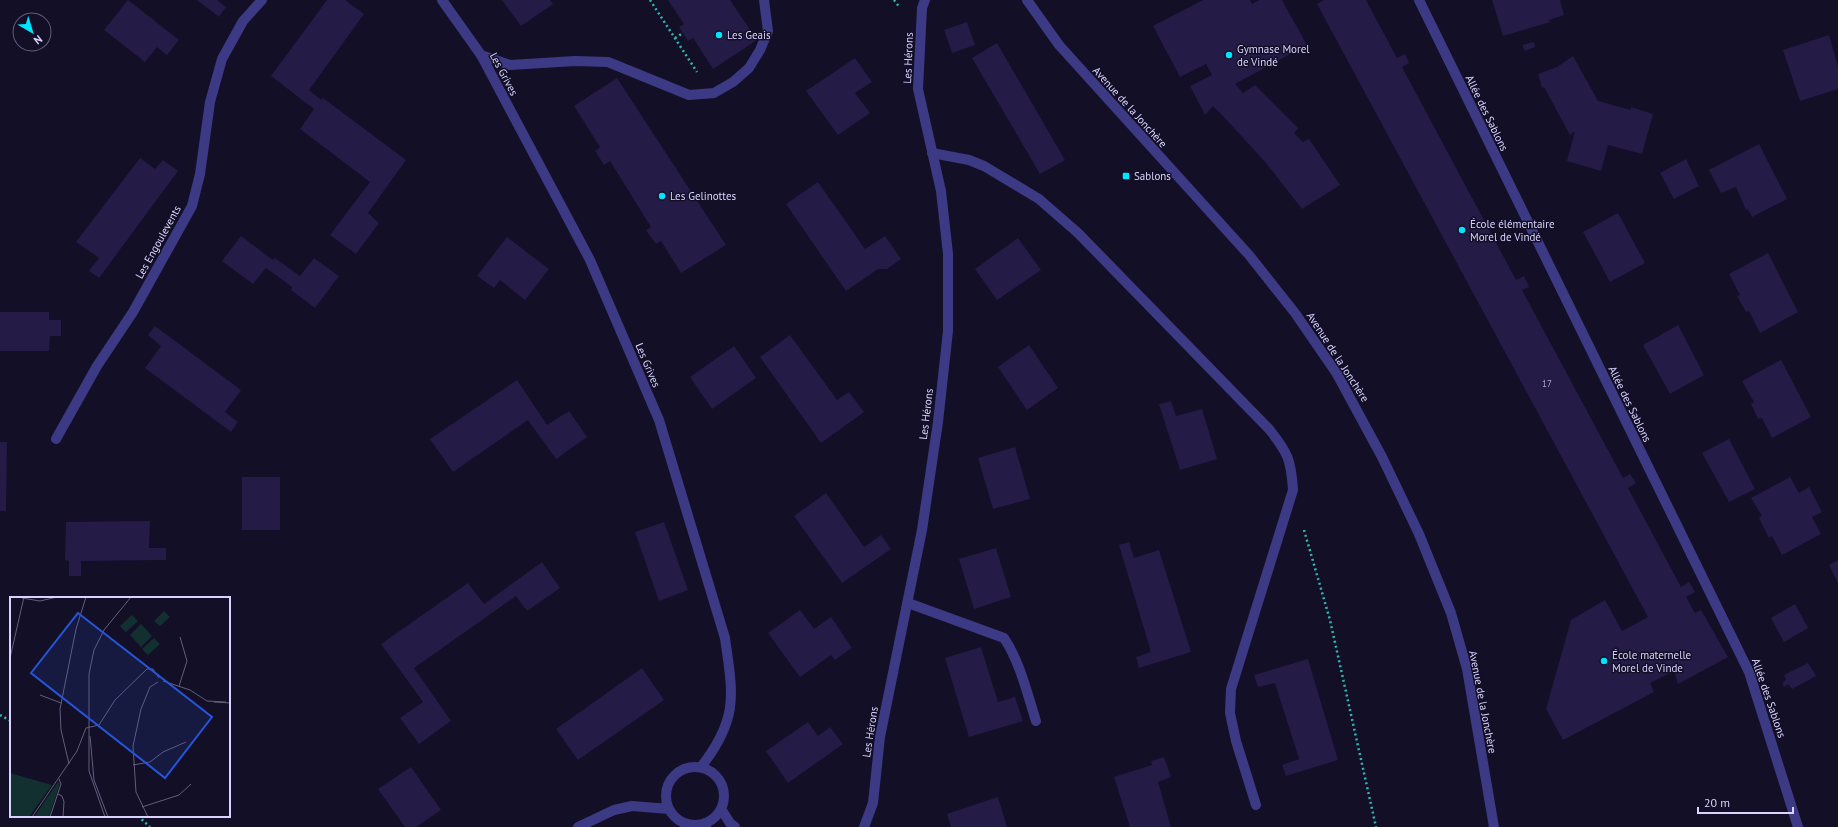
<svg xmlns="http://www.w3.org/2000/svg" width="1838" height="827" font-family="'PT Sans',sans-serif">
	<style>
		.building { fill: #241b47 }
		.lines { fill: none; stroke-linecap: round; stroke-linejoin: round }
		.path { stroke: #2fb8b0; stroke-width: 2.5; stroke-dasharray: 2 3; stroke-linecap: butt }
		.service { stroke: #3d3a85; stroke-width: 10 }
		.minor { stroke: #3d3a85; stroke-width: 10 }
		.tertiary { stroke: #3d3a85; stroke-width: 10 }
		.poi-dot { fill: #00e5ff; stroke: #130f26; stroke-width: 1.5 }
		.labels { text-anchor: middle; stroke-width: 3; stroke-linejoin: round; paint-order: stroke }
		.number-label { font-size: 9px; fill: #aca6d1 }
		.poi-label { font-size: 11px; fill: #d9d4ff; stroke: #130f26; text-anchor: start }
		.street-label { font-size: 11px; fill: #d9d4ff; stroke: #130f26 }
		.inset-road { fill: none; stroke: #625e7d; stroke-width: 1 }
		.view { fill: #2655da; fill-opacity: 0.15; stroke: #2655da; stroke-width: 2 }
		.inset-edge { fill: none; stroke: #d9d4ff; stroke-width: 2 }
	</style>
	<rect width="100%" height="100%" fill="#130f26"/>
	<!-- building -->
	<path class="building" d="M128 0 179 40 167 55 157 47 145 62 104 30Z
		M197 0H217L226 7 219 17Z
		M327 0H345L364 14 309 90 321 100 323 98 406 160 368 213 379 223 356 254 330 235 370 182 300 129 314 109 271 76Z
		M502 0H550L553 4 521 26Z
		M668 0H730L757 40 713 69 693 38 688 41 683 33 679 27 684 24Z
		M1203 0H1250L1252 4 1259 0H1282L1307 45 1235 84 1243 93 1255 85 1298 128 1294 133 1303 142 1309 139 1340 185 1302 209 1266 163 1223 116 1213 106 1205 115 1190 86 1212 75 1206 64 1180 77 1153 26Z
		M1324 0H1366L1397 58 1405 54 1409 63 1402 67 1516 280 1524 276 1529 287 1522 290 1623 478 1630 474 1636 483 1628 488 1681 587 1689 582 1695 592 1686 597 1695 613 1701 610 1728 657 1678 684 1674 671 1650 683 1654 692 1563 740 1546 709 1571 620 1605 600 1622 631 1648 617 1317 4Z
		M1492 0H1560L1564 15 1549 20 1550 22 1503 36Z
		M967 22 975 45 952 53 944 30Z
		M1829 35 1838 67V89L1800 101 1783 50Z
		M1534 42 1535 47 1525 51 1522 45Z
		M997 43 1065 160 1040 174 972 58Z
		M1573 56 1598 101 1631 110V107L1653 114 1642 154 1608 145 1601 171 1567 161 1575 131 1570 135 1544 87 1542 88 1538 74 1557 67Z
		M855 58 872 82 855 93 870 113 838 135 806 91Z
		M617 78 726 245 681 273 661 241 656 244 650 236 646 230 651 227 610 161 604 165 595 151 600 147 574 106Z
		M1759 144 1787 199 1752 217 1748 209 1746 210 1736 187 1721 193 1709 170Z
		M140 158 155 169 163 160 178 171 99 278 89 271 99 258 76 242Z
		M1686 159 1699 186 1674 199 1660 173Z
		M818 182 865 249 885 236 901 259 887 269H878L846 291 786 204Z
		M1618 213 1645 263 1610 282 1583 232Z
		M241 236 273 260 275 258 300 276 314 258 339 276 315 308 291 290 292 287 266 268 253 284 222 261Z
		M507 237 549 269 525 300 500 280 494 288 477 276Z
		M1018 238 1041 270 997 300 975 269Z
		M1768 253 1798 312 1760 333 1749 311 1746 312 1737 296 1740 295 1729 274Z
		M0 312H49V320H61V336H50L49 351H0Z
		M1678 325 1704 375 1670 394 1643 345Z
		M155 326 241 390 225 412 238 422 231 432 145 368 161 346 148 335Z
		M790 335 837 400 849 392 864 412 821 443 760 357Z
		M1029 345 1058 388 1027 410 998 367Z
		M734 346 756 378 712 409 690 377Z
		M1781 360 1811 417 1772 438 1762 418 1758 419 1751 404 1754 402 1742 381Z
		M517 380 547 425 569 411 587 437 556 459 528 420 453 472 430 439Z
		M1171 401 1176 416 1202 409 1217 459 1180 470 1159 404Z
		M1729 439 1755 489 1729 502 1702 453Z
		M0 442H7L6 511H0Z
		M1015 447 1030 499 993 509 978 458Z
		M242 477H280V530H242Z
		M1790 477 1799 493 1809 487 1822 512 1812 517 1821 534 1782 555 1772 536 1769 538 1759 518 1762 516 1751 498Z
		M826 493 864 547 881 535 891 549 842 583 794 516Z
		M150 521 149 548H166V560L81 561V576H69V561L65 560 66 522Z
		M664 522 688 590 659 601 635 532Z
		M1129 542 1134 558 1159 550 1191 652 1139 668 1136 657 1151 652 1119 545Z
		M996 548 1011 597 974 609 959 559Z
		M1838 560V583L1829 565Z
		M542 562 560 588 527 611 516 596 414 668 451 721 419 744 400 718 423 702 381 644 468 583 484 604Z
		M1795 604 1808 628 1784 642 1771 618Z
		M800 610 814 629 831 617 852 648 835 660 831 655 800 677 768 633Z
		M981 647 998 702 1015 697 1023 721 969 737 945 658Z
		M1308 659 1338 760 1286 776 1282 765 1299 759 1275 683 1258 687 1254 675Z
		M1808 663 1816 676 1792 689 1788 684 1784 687 1782 683 1786 680 1784 675Z
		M642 668 664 700 578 760 556 729Z
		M808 722 818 736 830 727 843 744 788 783 766 751Z
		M1164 757 1171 777 1158 782 1171 827H1130L1114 777 1152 765 1151 761Z
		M411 767 441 810 416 827H405L378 789Z
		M998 797 1007 827H951L947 814Z"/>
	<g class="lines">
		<!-- path -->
		<path class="path" d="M650 0 697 72
			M894 0 900 8
			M675 38 683 33
			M1304 530 1330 620 1376 827
			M0 715 11 721
			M138 816 150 827"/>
		<!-- service -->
		<path class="service" d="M481 55 510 65 575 61 608 62 689 95 714 93 733 82 749 68 760 50 768 31 764 0
			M932 153 969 160 984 166 1039 199 1078 233 1269 429C1288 453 1291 459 1293 490L1231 689 1230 713 1236 741 1256 805
			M908 603 1004 638C1020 662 1027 693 1036 721
			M706 823V827"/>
		<!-- minor -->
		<path class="minor" d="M442 0 481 55 590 260 659 420 725 638C733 695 739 718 701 767
			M1419 0 1749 672 1798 827
			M56 439 97 366 133 312 192 206 200 174 210 102 222 59 243 21 262 0
			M666 796a29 29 0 1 1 58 0a29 29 0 1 1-58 0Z
			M721 809 730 823 735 827
			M578 827 614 810 632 806 669 809
			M864 827 873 803 880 737 922 530 938 422 948 331V254L941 191 918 89 922 8 925 0"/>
		<!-- tertiary -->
		<path class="tertiary" d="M1027 0 1059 45 1249 255 1295 313 1337 374 1382 457 1419 534 1451 613 1467 669 1494 827"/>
	</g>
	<!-- markers -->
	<g class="poi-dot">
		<circle cx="719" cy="35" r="4"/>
		<circle cx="1229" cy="55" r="4"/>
		<rect x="1122" y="172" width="8" height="8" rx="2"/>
		<circle cx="662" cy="196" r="4"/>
		<circle cx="1462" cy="230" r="4"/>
		<circle cx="1604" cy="661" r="4"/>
	</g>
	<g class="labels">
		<!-- number labels -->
		<g class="number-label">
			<text x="1547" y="387">17</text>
		</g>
		<!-- poi labels -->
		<g class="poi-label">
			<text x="727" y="39">Les Geais</text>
			<text x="1237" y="53">Gymnase Morel<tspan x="1237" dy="13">de Vindé</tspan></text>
			<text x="1134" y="180">Sablons</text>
			<text x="670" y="200">Les Gelinottes</text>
			<text x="1470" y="228">École élémentaire<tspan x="1470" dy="13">Morel de Vindé</tspan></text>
			<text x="1612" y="659">École maternelle<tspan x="1612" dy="13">Morel de Vinde</tspan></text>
		</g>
		<!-- street labels -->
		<g class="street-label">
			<text transform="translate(908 58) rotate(-88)" y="4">Les Hérons</text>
			<text transform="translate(504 74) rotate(62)" y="4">Les Grives</text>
			<text transform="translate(1130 107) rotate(48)" y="4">Avenue de la Jonchère</text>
			<text transform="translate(1487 113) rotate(64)" y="4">Allée des Sablons</text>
			<text transform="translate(158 242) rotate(-61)" y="4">Les Engoulevents</text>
			<text transform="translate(1338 357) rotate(57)" y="4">Avenue de la Jonchère</text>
			<text transform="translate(648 365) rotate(67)" y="4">Les Grives</text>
			<text transform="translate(1630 404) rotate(64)" y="4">Allée des Sablons</text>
			<text transform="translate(926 414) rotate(-83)" y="4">Les Hérons</text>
			<text transform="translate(1769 698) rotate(71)" y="4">Allée des Sablons</text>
			<text transform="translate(1483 702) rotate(79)" y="4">Avenue de la Jonchère</text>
			<text transform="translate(870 732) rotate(-81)" y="4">Les Hérons</text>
		</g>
	</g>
	<!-- overview -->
	<g transform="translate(10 597)">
		<rect width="220" height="220" fill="#130f26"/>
		<path d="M154 14 160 20 150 29 144 24ZM122 18 128 24 116 35 110 29ZM131 27 142 39 131 50 120 38ZM144 41 150 47 138 58 132 52ZM0 176 42 188 19 220H0ZM48 185 50 186 39 220H24Z" fill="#12302f"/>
		<path class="inset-road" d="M12 1 30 4 47 0M0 61 14 0M153 84 180 93 197 104 216 105M169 89 177 64 170 40M30 98 51 106M204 105 220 106M80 139 84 183 98 220M59 167 51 133 50 112 66 32 76 0M123 168 140 165 153 155 176 145M48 197 52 199 54 205 53 220M132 210 169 198 181 187M22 220 67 154 76 131 89 128 105 103 137 72H143L149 81M40 220 51 187 49 182M95 220 79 174V77L84 53 94 33 121 0M138 220 126 195 123 149 131 112 140 90 148 85"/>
		<path class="view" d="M68 16 202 120 155 181 21 76Z"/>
		<rect width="220" height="220" class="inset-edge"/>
	</g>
	<!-- north arrow -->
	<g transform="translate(32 32) rotate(142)"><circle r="19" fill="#130f26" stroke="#625e7d"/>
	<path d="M0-3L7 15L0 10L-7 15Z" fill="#00e5ff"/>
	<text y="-6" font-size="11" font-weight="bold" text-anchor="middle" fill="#d9d4ff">N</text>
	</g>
	<!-- scale -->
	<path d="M1698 807v6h95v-6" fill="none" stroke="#d9d4ff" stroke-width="2"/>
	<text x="1704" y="807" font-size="12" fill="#d9d4ff" stroke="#130f26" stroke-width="3" paint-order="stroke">20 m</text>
</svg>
